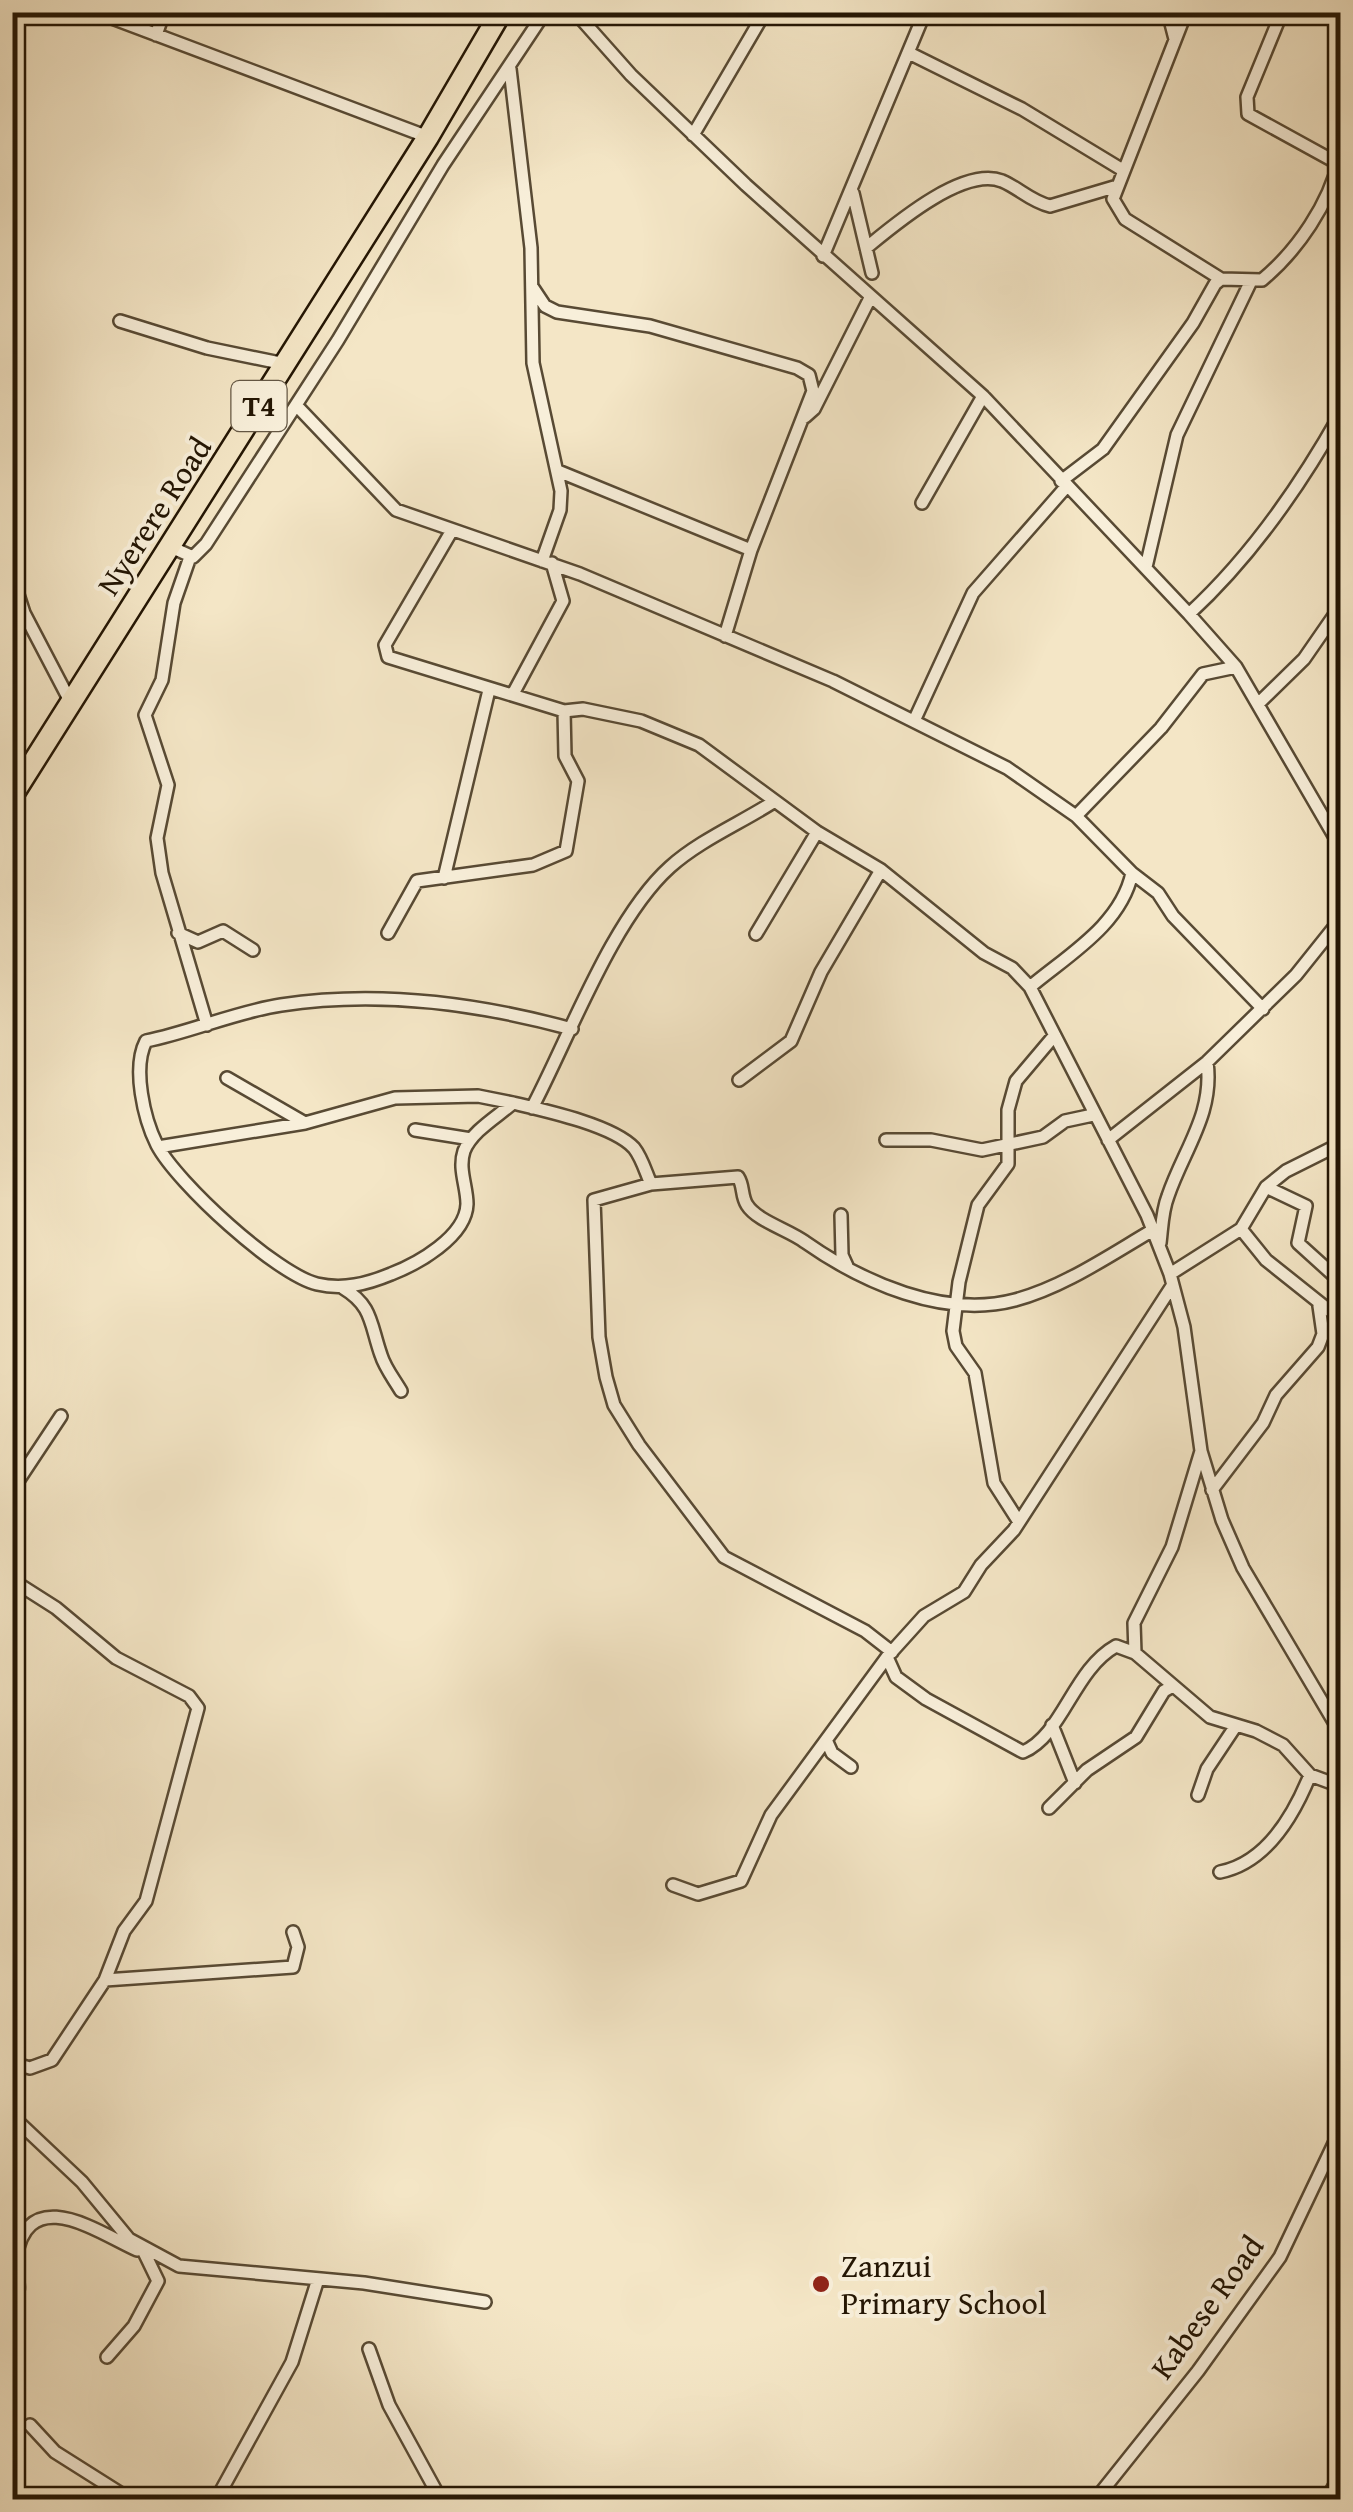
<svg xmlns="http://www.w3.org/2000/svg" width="1353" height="2512" font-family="'Gentium Book Plus',serif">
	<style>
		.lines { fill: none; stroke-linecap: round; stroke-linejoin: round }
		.street-casing { stroke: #584a34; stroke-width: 16 }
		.highway-casing { stroke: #241604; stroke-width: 25 }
		.street { stroke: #f8efda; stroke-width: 11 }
		.highway { stroke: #f4e6c6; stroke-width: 20 }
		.poi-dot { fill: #8f2418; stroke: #f8efda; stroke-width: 4 }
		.labels { text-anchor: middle; stroke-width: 8; stroke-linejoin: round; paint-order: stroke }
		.shield { fill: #f8efda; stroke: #645744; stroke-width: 2.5 }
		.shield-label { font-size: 30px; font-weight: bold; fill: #241604 }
		.street-label { font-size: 32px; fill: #241604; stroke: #f8efda }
		.poi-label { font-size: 32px; fill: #241604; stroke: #f8efda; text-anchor: start }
	</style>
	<rect width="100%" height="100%" fill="#f4e6c6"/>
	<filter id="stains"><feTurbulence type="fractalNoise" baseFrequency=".002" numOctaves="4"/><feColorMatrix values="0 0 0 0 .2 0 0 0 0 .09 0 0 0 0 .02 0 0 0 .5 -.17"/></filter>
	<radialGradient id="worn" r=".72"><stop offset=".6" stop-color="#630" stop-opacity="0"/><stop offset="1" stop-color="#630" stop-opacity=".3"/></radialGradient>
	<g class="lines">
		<defs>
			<path id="street" d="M96 12 428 137
				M575 12 631 75 746 185 983 396 1189 614 1236 667 1340 846
				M1168 12 1175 39
				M1186 12 1113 199 1125 219 1221 279
				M1282 12 1247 97 1248 114 1339 164
				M1338 12 1340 14
				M156 35 164 12
				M909 53 1022 109 1121 169
				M510 69 531 248 533 363 561 491 560 510 542 561
				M693 135 765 12
				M853 193 872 273
				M866 248C894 225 963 166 1002 181 1019 188 1030 201 1050 206L1114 187
				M823 256 925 12
				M533 288 545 306 557 312 650 326 797 368 809 375 813 391 751 550 725 636
				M120 321 207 348 285 364
				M296 405 396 510 580 574 833 681 1007 768 1076 816 1132 873C1121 925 1068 955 1030 987
				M805 417 814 409 870 298
				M558 471 751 550
				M1061 481 1103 449 1193 323 1215 284 1221 279 1262 280C1298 250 1329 204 1340 158
				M922 503 983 396
				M451 532 385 645 388 657 564 711 583 709 641 721 699 745 817 832 881 870 984 953 1012 968 1030 987 1147 1215 1170 1274 1184 1327 1201 1451 1222 1520 1243 1568 1340 1732
				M171 547 193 557 206 544 338 340 443 165 545 12
				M190 557 174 603 162 680 145 715 168 785 157 838 162 873 207 1025
				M1146 567 1177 435 1250 283
				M12 576 24 613 70 701
				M1189 614C1250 558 1300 486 1340 415
				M514 692 563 601 552 563
				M1259 703 1304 659 1340 607
				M914 721 973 593 1066 487
				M12 730 20 779
				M1076 816 1161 728 1203 674 1236 667
				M1132 873 1158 893 1173 916 1263 1009
				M444 878 489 690
				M178 933 198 942 223 931 253 950
				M388 933 417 881 533 865 566 851 578 781 565 756 564 711
				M756 934 817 832
				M572 1029C477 1003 379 990 281 1005 235 1012 191 1032 146 1041 132 1068 144 1119 157 1145 177 1183 276 1274 317 1284 343 1290 367 1284 391 1274 417 1264 466 1237 467 1204 467 1186 458 1169 464 1151 472 1131 497 1117 513 1103 543 1110 613 1125 634 1148 642 1158 646 1173 651 1184
				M227 1078 305 1123
				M739 1080 791 1041 821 972 881 870
				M532 1108C569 1038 612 919 670 867 700 840 741 823 775 801
				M415 1130 471 1139
				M886 1140H931L982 1150 1043 1137 1065 1121 1093 1115
				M1108 1140 1207 1062 1296 975 1340 920
				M158 1147 305 1123 395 1098 478 1096 513 1103
				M1266 1187 1306 1206 1298 1243 1340 1281
				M841 1215 842 1255 847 1266
				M1241 1229 1266 1260 1340 1319
				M1160 1243C1162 1227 1162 1211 1168 1196 1184 1149 1214 1114 1207 1062
				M1170 1274 1241 1229 1266 1187 1286 1171 1340 1144
				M343 1288C373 1306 370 1324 381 1355 385 1368 394 1379 401 1391
				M1201 1451 1172 1547 1134 1623 1135 1653 1210 1717 1256 1731 1283 1745 1310 1775 1340 1786
				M12 1490 61 1416
				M1212 1490 1263 1423 1276 1395 1318 1347 1323 1334 1319 1306
				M1019 1522 994 1483 975 1373 956 1346 953 1331 959 1282 978 1205 1008 1164V1110L1016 1081 1054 1036
				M12 1580 56 1608 116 1658 189 1696 198 1708 146 1901 124 1931 105 1980 52 2060 30 2068 12 2063
				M892 1652 865 1631 724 1557 639 1445 614 1405 606 1377 599 1337 594 1200 651 1184 738 1177C744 1186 741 1196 747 1205 757 1221 789 1230 805 1242 862 1282 944 1319 1015 1300 1064 1287 1110 1255 1153 1230
				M887 1657 896 1677 926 1699 1023 1752C1063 1735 1073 1670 1116 1646L1135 1653
				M1052 1725 1075 1783
				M827 1742 832 1753 851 1767
				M1198 1795 1207 1769 1235 1727
				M1049 1808 1087 1770 1136 1737 1164 1691 1173 1686
				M1220 1872C1266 1863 1293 1817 1310 1775
				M673 1885 698 1894 741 1881 771 1815 887 1657 924 1616 964 1592 981 1565 1014 1530 1172 1286
				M105 1980 293 1967 298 1947 293 1932
				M12 2116 82 2182 129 2239 179 2266 364 2283 485 2302
				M12 2310C26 2279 12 2279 16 2257 29 2182 99 2233 137 2250
				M369 2349 389 2405 441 2500
				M107 2357 134 2326 158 2281 142 2248
				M30 2425 55 2452 131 2500
				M1100 2493 1275 2500
				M216 2500 292 2362 318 2279
				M1095 2500 1198 2371 1280 2257 1340 2131
				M1326 2500 1340 2476"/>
			<path id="highway" d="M12 796 428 137 501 12"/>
		</defs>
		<!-- street casing -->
		<use href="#street" class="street-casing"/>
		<!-- highway casing -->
		<use href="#highway" class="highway-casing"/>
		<!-- street -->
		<use href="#street" class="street"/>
		<!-- highway -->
		<use href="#highway" class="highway"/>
	</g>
	<!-- markers -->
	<circle class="poi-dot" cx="821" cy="2284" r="10"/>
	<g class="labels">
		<!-- shield labels -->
		<rect class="shield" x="231.5" y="381" width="55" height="50" rx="8"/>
		<g class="shield-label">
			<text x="259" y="416">T4</text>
		</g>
		<!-- street labels -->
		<g class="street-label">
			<text transform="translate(154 516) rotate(-57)" y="11">Nyerere Road</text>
			<text transform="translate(1207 2307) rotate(-54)" y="11">Kabese Road</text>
		</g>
		<!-- poi labels -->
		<g class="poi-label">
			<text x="841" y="2277">Zanzui<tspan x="841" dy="37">Primary School</tspan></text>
		</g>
	</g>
	<!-- margin -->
	<rect width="1353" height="2512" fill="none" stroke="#f4e6c6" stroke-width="50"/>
	<rect x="15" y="15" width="1323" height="2482" fill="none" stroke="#241604" stroke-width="5"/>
	<rect x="25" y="25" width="1303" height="2462" fill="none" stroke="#241604" stroke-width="2.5"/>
	<rect width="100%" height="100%" filter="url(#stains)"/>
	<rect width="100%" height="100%" fill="url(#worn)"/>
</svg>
